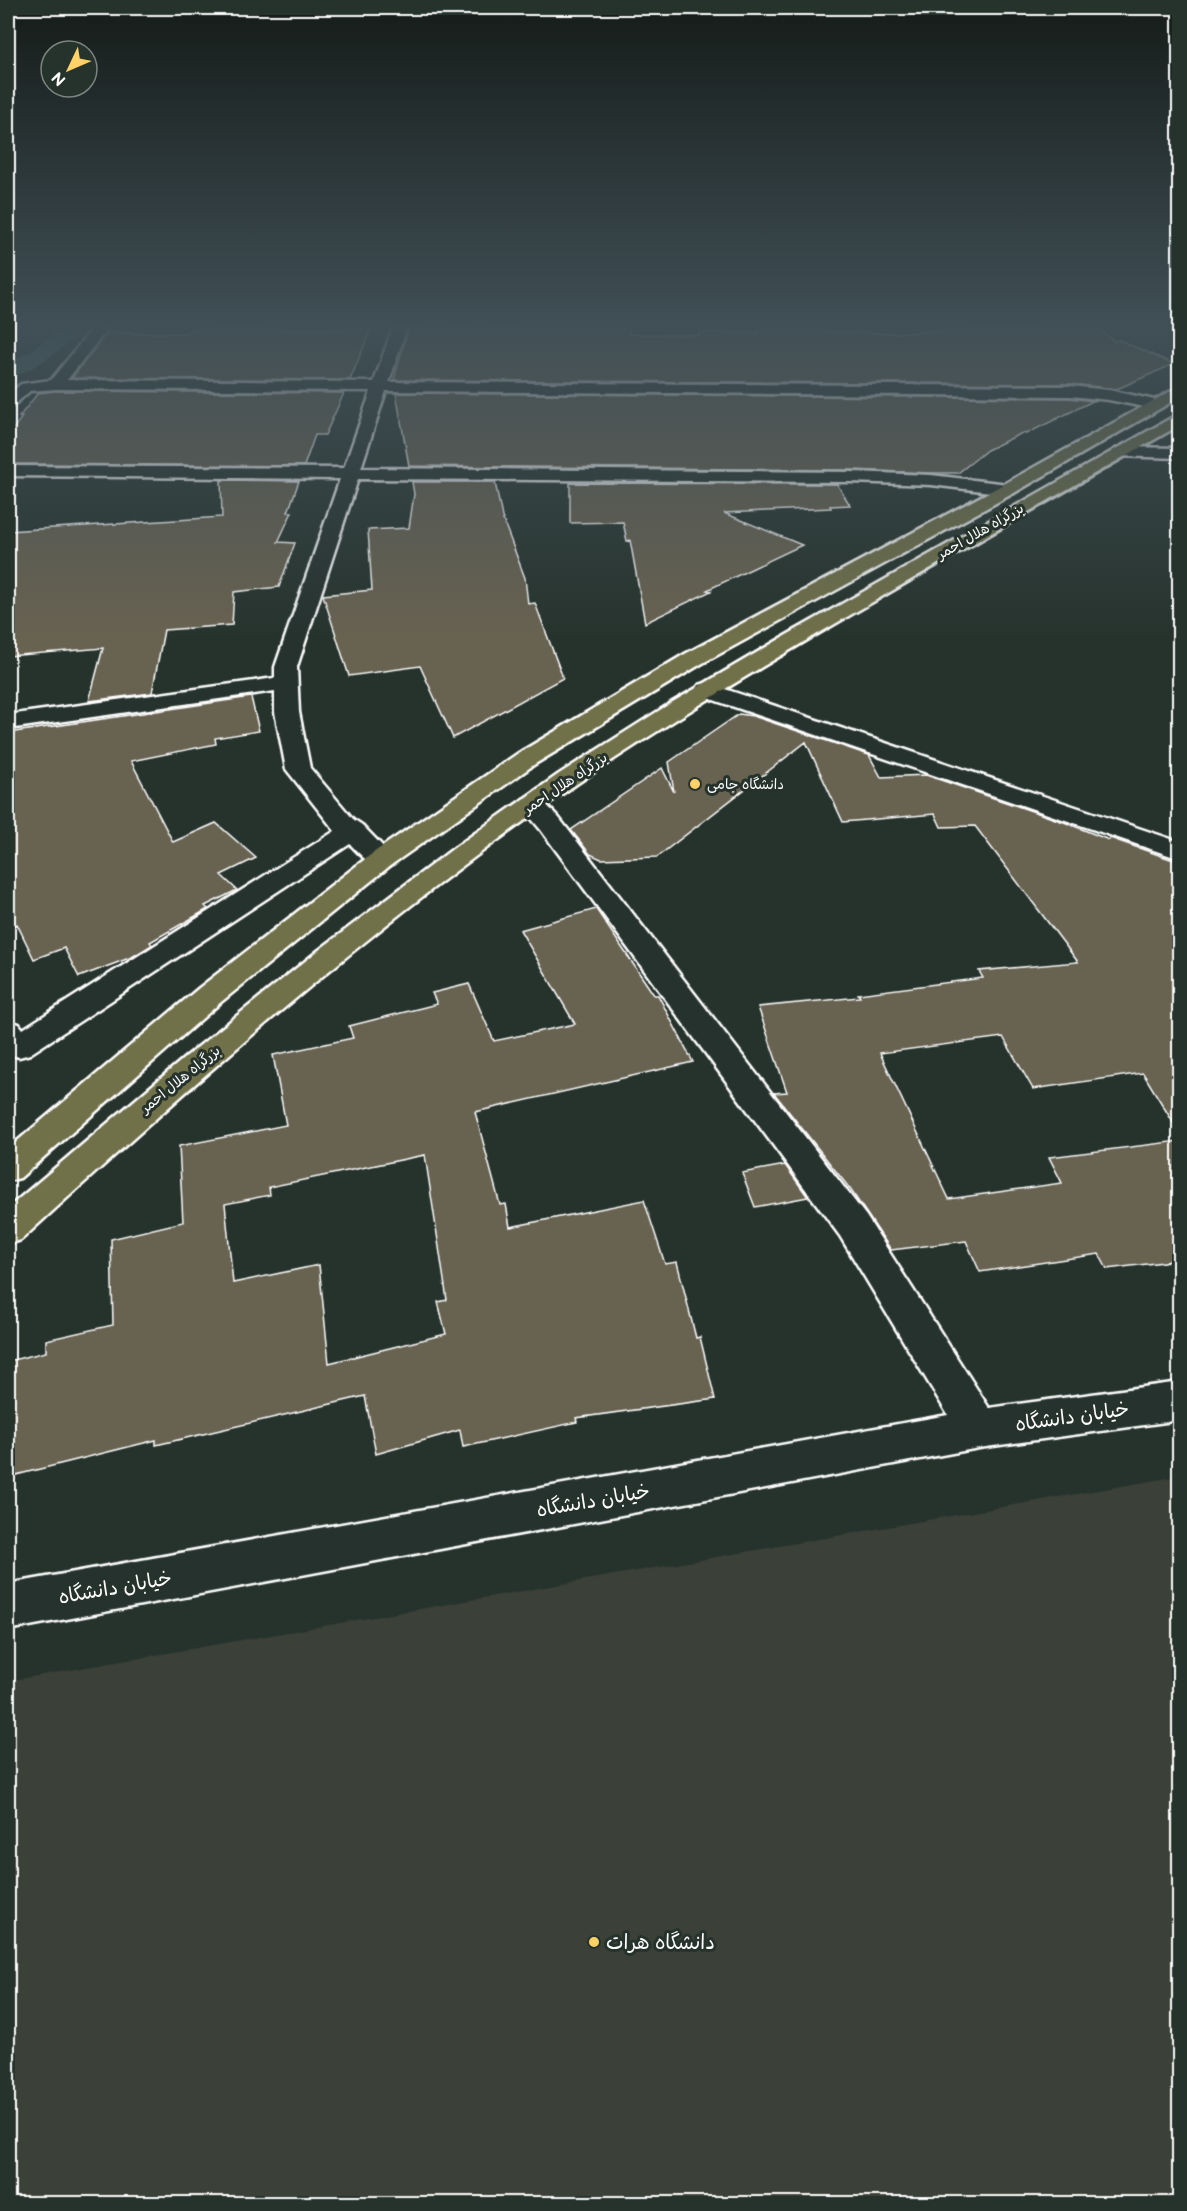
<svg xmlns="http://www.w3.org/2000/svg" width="1187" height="2211" font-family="'Balsamiq Sans','Playpen Sans Arabic',sans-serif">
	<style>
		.built { fill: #3a4138 }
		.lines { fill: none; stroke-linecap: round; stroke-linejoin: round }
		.canal { fill: #496e6e; fill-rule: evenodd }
		.building { fill: #686251; stroke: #fff; stroke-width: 1.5; fill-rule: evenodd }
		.minor-casing { stroke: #fff; stroke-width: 5 }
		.highway-casing { stroke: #fff; stroke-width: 5 }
		.minor { fill: #26332d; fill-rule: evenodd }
		.highway { fill: #70704a; fill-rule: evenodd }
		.poi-dot { fill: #ffd166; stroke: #26332d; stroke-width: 2 }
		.labels { text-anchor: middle; stroke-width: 6; stroke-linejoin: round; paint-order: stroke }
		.far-street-label { font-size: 14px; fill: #fff; stroke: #26332d }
		.far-poi-label { font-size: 14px; fill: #fff; stroke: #26332d; text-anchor: start }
		.near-street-label { font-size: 20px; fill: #fff; stroke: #26332d }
		.near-poi-label { font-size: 20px; fill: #fff; stroke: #26332d; text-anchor: start }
	</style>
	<rect width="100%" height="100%" fill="#26332d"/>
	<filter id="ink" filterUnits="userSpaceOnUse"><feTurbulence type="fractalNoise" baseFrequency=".0167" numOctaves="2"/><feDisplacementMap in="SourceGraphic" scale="12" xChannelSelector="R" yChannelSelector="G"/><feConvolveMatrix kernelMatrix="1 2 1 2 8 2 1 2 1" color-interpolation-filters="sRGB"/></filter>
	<g filter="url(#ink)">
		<!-- built -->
		<path class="built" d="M1179 1476V2203H8V1681Z"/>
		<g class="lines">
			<!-- canal -->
			<path class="canal" d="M59 329H81C69 346 27 374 8 378V364L32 350Z"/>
		</g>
		<!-- building -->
		<path class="building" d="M190 329H371L350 380 72 378 107 333H187Z
			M408 329H629V334L699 335V332L759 333 758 329 890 333 985 329 1100 330 1114 341 1119 340 1174 364 1117 389 1070 384 394 380Z
			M56 391 344 393 325 435H315L304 466 8 464V436L22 417H19L38 393Z
			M396 393 1070 398 1093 401 1026 434 1022 433 987 450 958 473H930L851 470 409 466Z
			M221 480 299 481 288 512H292L278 542 295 543 279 587 234 592 232 625 164 630 152 693 89 701 103 648 8 656V531L222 517Z
			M412 482H495L502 517 525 578 528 604 535 603 563 678 453 738 420 666 349 676 323 595 372 590 368 530 409 528 414 494Z
			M570 483 837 484 850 505 830 506 831 508 724 513 802 545 707 590 711 591 645 623 630 540 627 541 623 522 570 523Z
			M251 697 259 731 215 738 216 744 131 761 173 842 216 823 256 858 221 875 237 890 205 906 208 909 150 942 152 945 132 957 79 977 64 948 34 959 17 924 8 928V733Z
			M739 714 753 716 869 755 881 777 926 775 1064 822 1109 840 1110 838 1179 862V1132L1143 1073 1033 1089 1003 1037 880 1053 949 1199 1062 1183 1049 1157 1179 1141V1260L1107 1269 1099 1254 980 1272 966 1241 891 1250 850 1189 774 1093 787 1092 758 1007 860 997 858 994 983 978 979 971 1078 962 975 826 941 827 935 814 843 822 806 742 657 857 601 859 590 854 571 830 662 768 674 792 669 762Z
			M596 909 654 995H658L693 1062 475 1112 500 1205 506 1204 510 1227 644 1200 665 1264 677 1262 696 1338 700 1337 715 1399 576 1418 577 1422 463 1447 460 1430 376 1454 365 1396 156 1445V1440L8 1477V1361L46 1352V1340L113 1325 111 1239 183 1222 179 1146 286 1125 273 1055 353 1038 349 1026 437 1004 432 993 469 984 494 1041 575 1024 520 930ZM425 1155 447 1300 438 1302 446 1334 329 1363 319 1265 233 1283 225 1204 270 1195 269 1187Z
			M785 1165 808 1197 755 1207 742 1173Z"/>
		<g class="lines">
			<defs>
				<path id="minor" d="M92 329H107L67 380 374 382 392 329H406L389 382 1070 386 1109 390 1159 401 1162 404 1154 409 1109 400 1070 396 386 391 361 468 851 472 931 475 1008 484 1014 485 1017 489 1014 493 1008 494 931 485 851 482 358 479 297 667 299 712 310 768 353 819 362 825 395 859 391 865C372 870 363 857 350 844L30 1054 19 1057 8 1054V1021L19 1024 23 1029 335 831 286 769 275 712V691L8 729V715L275 678V667L340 479 8 476V466L344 468 371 391 56 389 30 391 13 406 8 408V395L21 384 51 380Z
					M1119 447 1180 448V458L1113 456 1111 452Z
					M707 683 1180 842V859L699 695 696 690 699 685Z
					M532 796 541 799 559 818 866 1216 989 1408 1180 1382V1420L979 1448 8 1630V1584L948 1415 840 1236 541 830 519 804 523 799Z"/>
				<path id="highway" d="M1180 386V397L1014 493 701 664 535 764 391 865 221 1002 20 1178 8 1181V1149L199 988 373 853 517 754 685 654 1002 485Z
					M1180 413V425C1074 485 969 546 864 607 767 663 671 720 578 783 380 919 198 1078 21 1240L8 1244V1208L188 1055 319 950 454 848 559 774 671 703 785 636Z"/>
			</defs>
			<!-- minor casing -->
			<use href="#minor" class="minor-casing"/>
			<!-- highway casing -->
			<use href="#highway" class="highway-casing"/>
			<!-- minor -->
			<use href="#minor" class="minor"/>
			<!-- highway -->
			<use href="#highway" class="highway"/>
		</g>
	</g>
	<!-- sky -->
	<linearGradient id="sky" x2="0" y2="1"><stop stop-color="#151c19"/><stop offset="0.51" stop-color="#415057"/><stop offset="1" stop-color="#415057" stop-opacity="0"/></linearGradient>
	<rect width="1187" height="639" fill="url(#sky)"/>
	<!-- markers -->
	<g class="poi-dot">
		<circle cx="695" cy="784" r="6"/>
		<circle cx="594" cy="1942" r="6"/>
	</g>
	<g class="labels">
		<!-- far-street labels -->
		<g class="far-street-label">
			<text transform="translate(980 531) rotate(-30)" y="5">بزرگراه هلال احمر</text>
			<text transform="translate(565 783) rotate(-34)" y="5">بزرگراه هلال احمر</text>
			<text transform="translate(180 1079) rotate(-39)" y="5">بزرگراه هلال احمر</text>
		</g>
		<!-- far-poi labels -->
		<g class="far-poi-label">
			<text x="707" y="789">دانشگاه جامی</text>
		</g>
		<!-- near-street labels -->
		<g class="near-street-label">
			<text transform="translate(1072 1416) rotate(-8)" y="7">خیابان دانشگاه</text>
			<text transform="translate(593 1500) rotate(-10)" y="7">خیابان دانشگاه</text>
			<text transform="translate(115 1587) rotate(-10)" y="7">خیابان دانشگاه</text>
		</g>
		<!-- near-poi labels -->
		<g class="near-poi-label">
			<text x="606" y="1949">دانشگاه هرات</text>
		</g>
	</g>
	<!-- margin -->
	<rect width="1187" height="2211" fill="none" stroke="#26332d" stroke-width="30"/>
	<rect x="15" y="15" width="1157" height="2181" fill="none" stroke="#fff" stroke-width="2" filter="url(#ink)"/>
	<!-- north arrow -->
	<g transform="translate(69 69) rotate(226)"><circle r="28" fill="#26332d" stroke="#7d8581" stroke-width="1.5"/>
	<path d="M0-4.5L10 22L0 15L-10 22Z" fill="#ffd166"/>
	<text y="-9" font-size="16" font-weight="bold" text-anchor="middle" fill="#ffffff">N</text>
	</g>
</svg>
